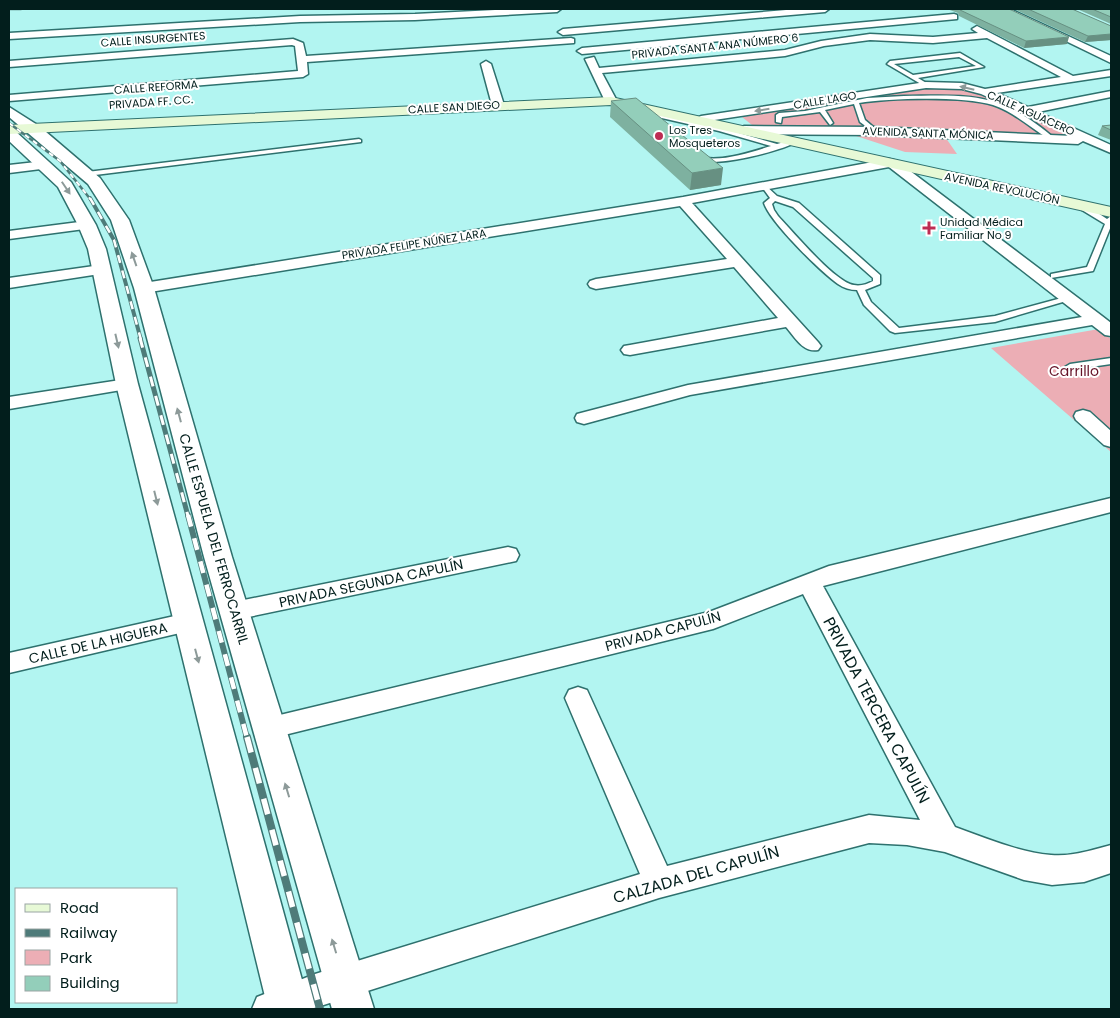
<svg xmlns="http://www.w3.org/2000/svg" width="1120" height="1018" font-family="Poppins,sans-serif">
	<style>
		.green { fill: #ecaeb5 }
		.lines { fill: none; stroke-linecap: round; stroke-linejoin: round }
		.service-casing { stroke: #2e716e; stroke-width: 3 }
		.minor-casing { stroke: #2e716e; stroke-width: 3 }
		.tertiary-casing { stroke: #2e716e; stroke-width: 3 }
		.secondary-casing { stroke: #2e716e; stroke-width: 2 }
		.service { fill: #fff; fill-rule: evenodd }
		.minor { fill: #fff; fill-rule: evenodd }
		.tertiary { fill: #fff; fill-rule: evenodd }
		.secondary { fill: #e7f9d6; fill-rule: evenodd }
		.rail-far4-casing { stroke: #4e7b79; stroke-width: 2.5 }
		.rail-far3-casing { stroke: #4e7b79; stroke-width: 4 }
		.rail-far2-casing { stroke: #4e7b79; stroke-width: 5 }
		.rail-far1-casing { stroke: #4e7b79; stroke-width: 6 }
		.rail-casing { stroke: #4e7b79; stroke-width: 8 }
		.rail-far4 { stroke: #fff; stroke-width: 2; stroke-dasharray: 5; stroke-linecap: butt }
		.rail-far3 { stroke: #fff; stroke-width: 2.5; stroke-dasharray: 8; stroke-linecap: butt }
		.rail-far2 { stroke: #fff; stroke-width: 3; stroke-dasharray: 10; stroke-linecap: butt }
		.rail-far1 { stroke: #fff; stroke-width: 4.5; stroke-dasharray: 12; stroke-linecap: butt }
		.rail { stroke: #fff; stroke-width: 5.5; stroke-dasharray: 16; stroke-linecap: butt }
		.wall { fill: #7eb1a0 }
		.shaded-wall { fill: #679082 }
		.building { fill: #93ceba; stroke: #679082 }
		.oneway { fill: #8d9a99 }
		.poi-dot { fill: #bd2d53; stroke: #fff; stroke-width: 2 }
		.labels { text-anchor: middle; stroke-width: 4; stroke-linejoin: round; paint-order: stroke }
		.far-street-label { font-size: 11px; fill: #021e1c; stroke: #fff }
		.far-poi-label { font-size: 11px; fill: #021e1c; stroke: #fff; text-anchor: start }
		.park-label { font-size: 14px; fill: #651328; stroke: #fff }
		.street-label { font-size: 14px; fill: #021e1c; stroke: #fff }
		.near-street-label { font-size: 16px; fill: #021e1c; stroke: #fff }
	</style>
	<rect width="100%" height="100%" fill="#b2f5f1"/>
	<!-- green -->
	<path class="green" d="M911 89H969L1076 134V137L941 131 957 154 905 152 847 133 864 128 752 125 742 117Z
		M1099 329 1111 339V452L991 348Z"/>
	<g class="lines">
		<defs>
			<path id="service" d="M960 53 984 67 918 78 928 84 926 87 887 64 890 61ZM959 57 976 66 913 75 894 64Z
				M904 96C934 96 969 93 998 103 1017 109 1039 125 1054 138L1049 139C1031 128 1014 112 993 105 964 96 890 98 859 103L865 120 878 131 875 133 860 122 854 104 825 110 833 123 830 125 820 112 782 117 781 123 776 122V115L779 113 805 111 867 98Z
				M646 111 710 126 719 127 728 125 729 126 725 129 777 144 795 139 798 141C783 151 711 169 696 159L699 157C722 162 748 153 771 146L719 131 644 114V112Z
				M359 139 361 140V142L87 176 84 174 87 172Z
				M765 185 777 196 799 203 880 275V284L865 290 871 302 899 328 995 316 1069 296 1073 299 995 322 895 333 890 331 864 305 857 290C850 290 844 288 838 284 821 272 770 222 764 203L770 198 762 187ZM775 201 793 207 873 278V281C866 285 858 287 850 284 830 276 794 233 778 216L774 210 772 204Z
				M1077 203H1083L1107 219 1111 216V226L1093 271 1051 278V274L1087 267 1105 224 1077 207Z
				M1111 358V364L1070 370 1065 367 1070 364Z"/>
			<path id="minor" d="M515 9H561L557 12 415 20 300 22 9 39V33L300 16 415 14Z
				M798 9H829L825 12 563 35 558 32 563 29Z
				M1000 9H1010L1111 56V63Z
				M954 14 957 15V19L582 54 577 51 582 48Z
				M977 26 1073 76 1111 70V76L997 93 1028 107 1111 91V97L1038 112 1111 145V153L1083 141 1078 144 875 135 744 134 738 130 744 126 875 127 1073 136 981 94 962 89 926 88 701 122 695 119 701 116 926 82 962 83 985 89 1061 77 987 38 933 43 870 40 824 46 785 56 602 73 617 101 611 104 605 101 585 59 594 57 599 68 785 50 821 41 870 34 933 37 978 33 972 29Z
				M571 38 574 39V43L307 62 308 74 303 77 9 101V95L298 71 295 46 292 45 9 67V61L293 39 303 43 306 56Z
				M486 61 491 64 504 105 502 107 498 108 492 105 481 64Z
				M889 159 897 161 1102 316 1111 323V336L1105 335 1092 325 690 395 584 424 577 422 575 418 577 414 688 385 1082 317 889 167 692 203 818 342 821 346 818 350C803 353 795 337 786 327L630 355 624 354 621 350 624 346 630 345 778 318 734 267 596 289 590 287 588 284 590 281 596 279 727 259 680 206 144 293 136 288 144 283 683 197Z
				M45 161 51 165 49 168 9 173V165Z
				M87 221 92 222 94 225 92 228 9 239V231Z
				M101 265 109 270 106 273 9 288V278Z
				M127 379 133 380 136 384 133 388 9 409V397Z
				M1083 410 1090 412 1111 431V447L1104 445 1076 420 1074 416 1076 412Z
				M1111 498V512L823 586 955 827C986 838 1018 852 1051 855 1071 857 1092 850 1111 845V873L1084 882 1052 885 1024 880 945 852 907 845 869 843 659 898 311 1009H252L257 997 315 974 640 874 565 698 569 690 578 687 587 690 667 866 869 815 920 820 803 594 713 629 268 739 259 736 255 728 259 720 709 612 829 566Z
				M508 547 516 549 519 555 516 561 234 620 226 617 222 611 226 605 234 602Z
				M188 613 197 615 200 622 197 629 9 673V653Z"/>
			<path id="tertiary" d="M9 107 39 126 100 178 129 220 154 288 232 557 374 1009H332L204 557 134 288 111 220 88 184 9 117Z
				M9 129 14 130 71 182 96 225 106 249 138 384 310 1009H268L116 384 88 249 78 225 58 187 9 141Z"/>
			<path id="secondary" d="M611 97 1111 207V217L611 105 9 134V125Z"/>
		</defs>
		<!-- service casing -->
		<use href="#service" class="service-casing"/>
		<!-- minor casing -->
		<use href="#minor" class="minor-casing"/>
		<!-- tertiary casing -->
		<use href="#tertiary" class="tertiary-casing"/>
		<!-- secondary casing -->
		<use href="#secondary" class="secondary-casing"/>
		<!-- service -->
		<use href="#service" class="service"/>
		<!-- minor -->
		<use href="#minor" class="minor"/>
		<!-- tertiary -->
		<use href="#tertiary" class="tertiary"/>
		<!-- secondary -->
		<use href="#secondary" class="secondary"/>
		<defs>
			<path id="rail-far4" d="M9 9H21
				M9 123 60 161 91 200"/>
			<path id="rail-far3" d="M90 198 114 240 141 340"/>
			<path id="rail-far2" d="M140 338 188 516"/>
			<path id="rail-far1" d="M188 515 247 738"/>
			<path id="rail" d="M247 737 320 1009"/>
		</defs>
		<!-- rail-far4 casing -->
		<use href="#rail-far4" class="rail-far4-casing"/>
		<!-- rail-far3 casing -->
		<use href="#rail-far3" class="rail-far3-casing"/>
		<!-- rail-far2 casing -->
		<use href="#rail-far2" class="rail-far2-casing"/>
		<!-- rail-far1 casing -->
		<use href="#rail-far1" class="rail-far1-casing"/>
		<!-- rail casing -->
		<use href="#rail" class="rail-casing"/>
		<!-- rail-far4 -->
		<use href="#rail-far4" class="rail-far4"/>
		<!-- rail-far3 -->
		<use href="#rail-far3" class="rail-far3"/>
		<!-- rail-far2 -->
		<use href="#rail-far2" class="rail-far2"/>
		<!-- rail-far1 -->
		<use href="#rail-far1" class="rail-far1"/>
		<!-- rail -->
		<use href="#rail" class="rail"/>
	</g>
	<!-- wall -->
	<path class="wall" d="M947 9H1009L1067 44 1024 48 959 16 958 13Z
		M1014 9H1072L1111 26V40L1085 42Z
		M1077 9H1111V24Z
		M611 101 721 185 690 190 610 117Z
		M1111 125V140L1098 135 1102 126Z"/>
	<!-- shaded-wall -->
	<path class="shaded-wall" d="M1111 34V40L1085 42 1088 36Z
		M1069 37 1067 44 1024 48 1026 41Z
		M723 168 721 185 690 190 692 173Z"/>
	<!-- building -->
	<path class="building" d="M960 9H1009L1069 37 1026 41 960 10Z
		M1028 9H1072L1111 26V34L1088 36Z
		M1092 9H1111V17Z
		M636 98 723 168 692 173 611 101Z
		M1111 125V130L1102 126Z"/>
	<!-- one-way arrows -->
	<defs><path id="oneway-solid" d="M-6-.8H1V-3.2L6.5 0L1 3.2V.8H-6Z" transform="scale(1.25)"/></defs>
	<g class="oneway">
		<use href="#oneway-solid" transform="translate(967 88) rotate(-167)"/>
		<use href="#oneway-solid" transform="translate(762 110) rotate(171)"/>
		<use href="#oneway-solid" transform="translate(66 188) rotate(56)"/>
		<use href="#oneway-solid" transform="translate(134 259) rotate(-109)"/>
		<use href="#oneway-solid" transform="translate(117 341) rotate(77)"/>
		<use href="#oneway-solid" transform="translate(179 415) rotate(-105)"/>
		<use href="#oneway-solid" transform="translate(156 498) rotate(76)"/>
		<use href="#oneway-solid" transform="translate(197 656) rotate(75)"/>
		<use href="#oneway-solid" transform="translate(287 790) rotate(-107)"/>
		<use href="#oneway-solid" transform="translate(334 946) rotate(-107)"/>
	</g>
	<!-- markers -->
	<g class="poi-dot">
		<circle cx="659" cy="136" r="5"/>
		<path d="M926.5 220.5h5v5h5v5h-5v5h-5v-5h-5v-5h5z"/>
	</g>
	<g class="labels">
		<!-- far-street labels -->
		<g class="far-street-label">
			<text transform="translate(153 39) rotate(-4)" y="4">CALLE INSURGENTES</text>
			<text transform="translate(715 46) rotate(-6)" y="4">PRIVADA SANTA ANA NÚMERO 6</text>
			<text transform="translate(156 87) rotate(-4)" y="4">CALLE REFORMA</text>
			<text transform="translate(825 100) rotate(-9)" y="4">CALLE LAGO</text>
			<text transform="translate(151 102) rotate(-4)" y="4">PRIVADA FF. CC.</text>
			<text transform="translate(454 107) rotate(-3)" y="4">CALLE SAN DIEGO</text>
			<text transform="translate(1031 113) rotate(24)" y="4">CALLE AGUACERO</text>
			<text transform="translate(928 133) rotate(2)" y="4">AVENIDA SANTA MÓNICA</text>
			<text transform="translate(1002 188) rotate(12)" y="4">AVENIDA REVOLUCIÓN</text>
			<text transform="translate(414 244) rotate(-9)" y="4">PRIVADA FELIPE NÚÑEZ LARA</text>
		</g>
		<!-- far-poi labels -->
		<g class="far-poi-label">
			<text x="669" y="134">Los Tres<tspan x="669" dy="13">Mosqueteros</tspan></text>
			<text x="940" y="226">Unidad Médica<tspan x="940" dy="13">Familiar No 9</tspan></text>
		</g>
		<!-- park labels -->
		<g class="park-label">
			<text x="1074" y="376">Carrillo</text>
		</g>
		<!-- street labels -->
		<g class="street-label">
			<text transform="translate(214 539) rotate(74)" y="5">CALLE ESPUELA DEL FERROCARRIL</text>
			<text transform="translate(371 583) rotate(-12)" y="5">PRIVADA SEGUNDA CAPULÍN</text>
			<text transform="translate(663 631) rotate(-15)" y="5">PRIVADA CAPULÍN</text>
			<text transform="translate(98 643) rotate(-13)" y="5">CALLE DE LA HIGUERA</text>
		</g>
		<!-- near-street labels -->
		<g class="near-street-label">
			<text transform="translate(877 710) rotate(62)" y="6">PRIVADA TERCERA CAPULÍN</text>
			<text transform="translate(696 874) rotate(-16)" y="6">CALZADA DEL CAPULÍN</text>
		</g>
	</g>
	<!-- border -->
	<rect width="1120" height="1018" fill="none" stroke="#021e1c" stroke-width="20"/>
	<!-- legend -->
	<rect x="15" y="888" width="162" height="115" fill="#ffffff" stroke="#9aa5a4"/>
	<rect x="25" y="904" width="25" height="8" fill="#e7f9d6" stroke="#9aa5a4"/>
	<text x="60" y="913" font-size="15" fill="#021e1c">Road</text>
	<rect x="25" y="929" width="25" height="8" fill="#4e7b79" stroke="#9aa5a4"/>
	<text x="60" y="938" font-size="15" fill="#021e1c">Railway</text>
	<rect x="25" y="950" width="25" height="15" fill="#ecaeb5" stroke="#9aa5a4"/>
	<text x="60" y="963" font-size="15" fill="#021e1c">Park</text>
	<rect x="25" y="976" width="25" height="15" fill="#93ceba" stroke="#9aa5a4"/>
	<text x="60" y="988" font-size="15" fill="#021e1c">Building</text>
</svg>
